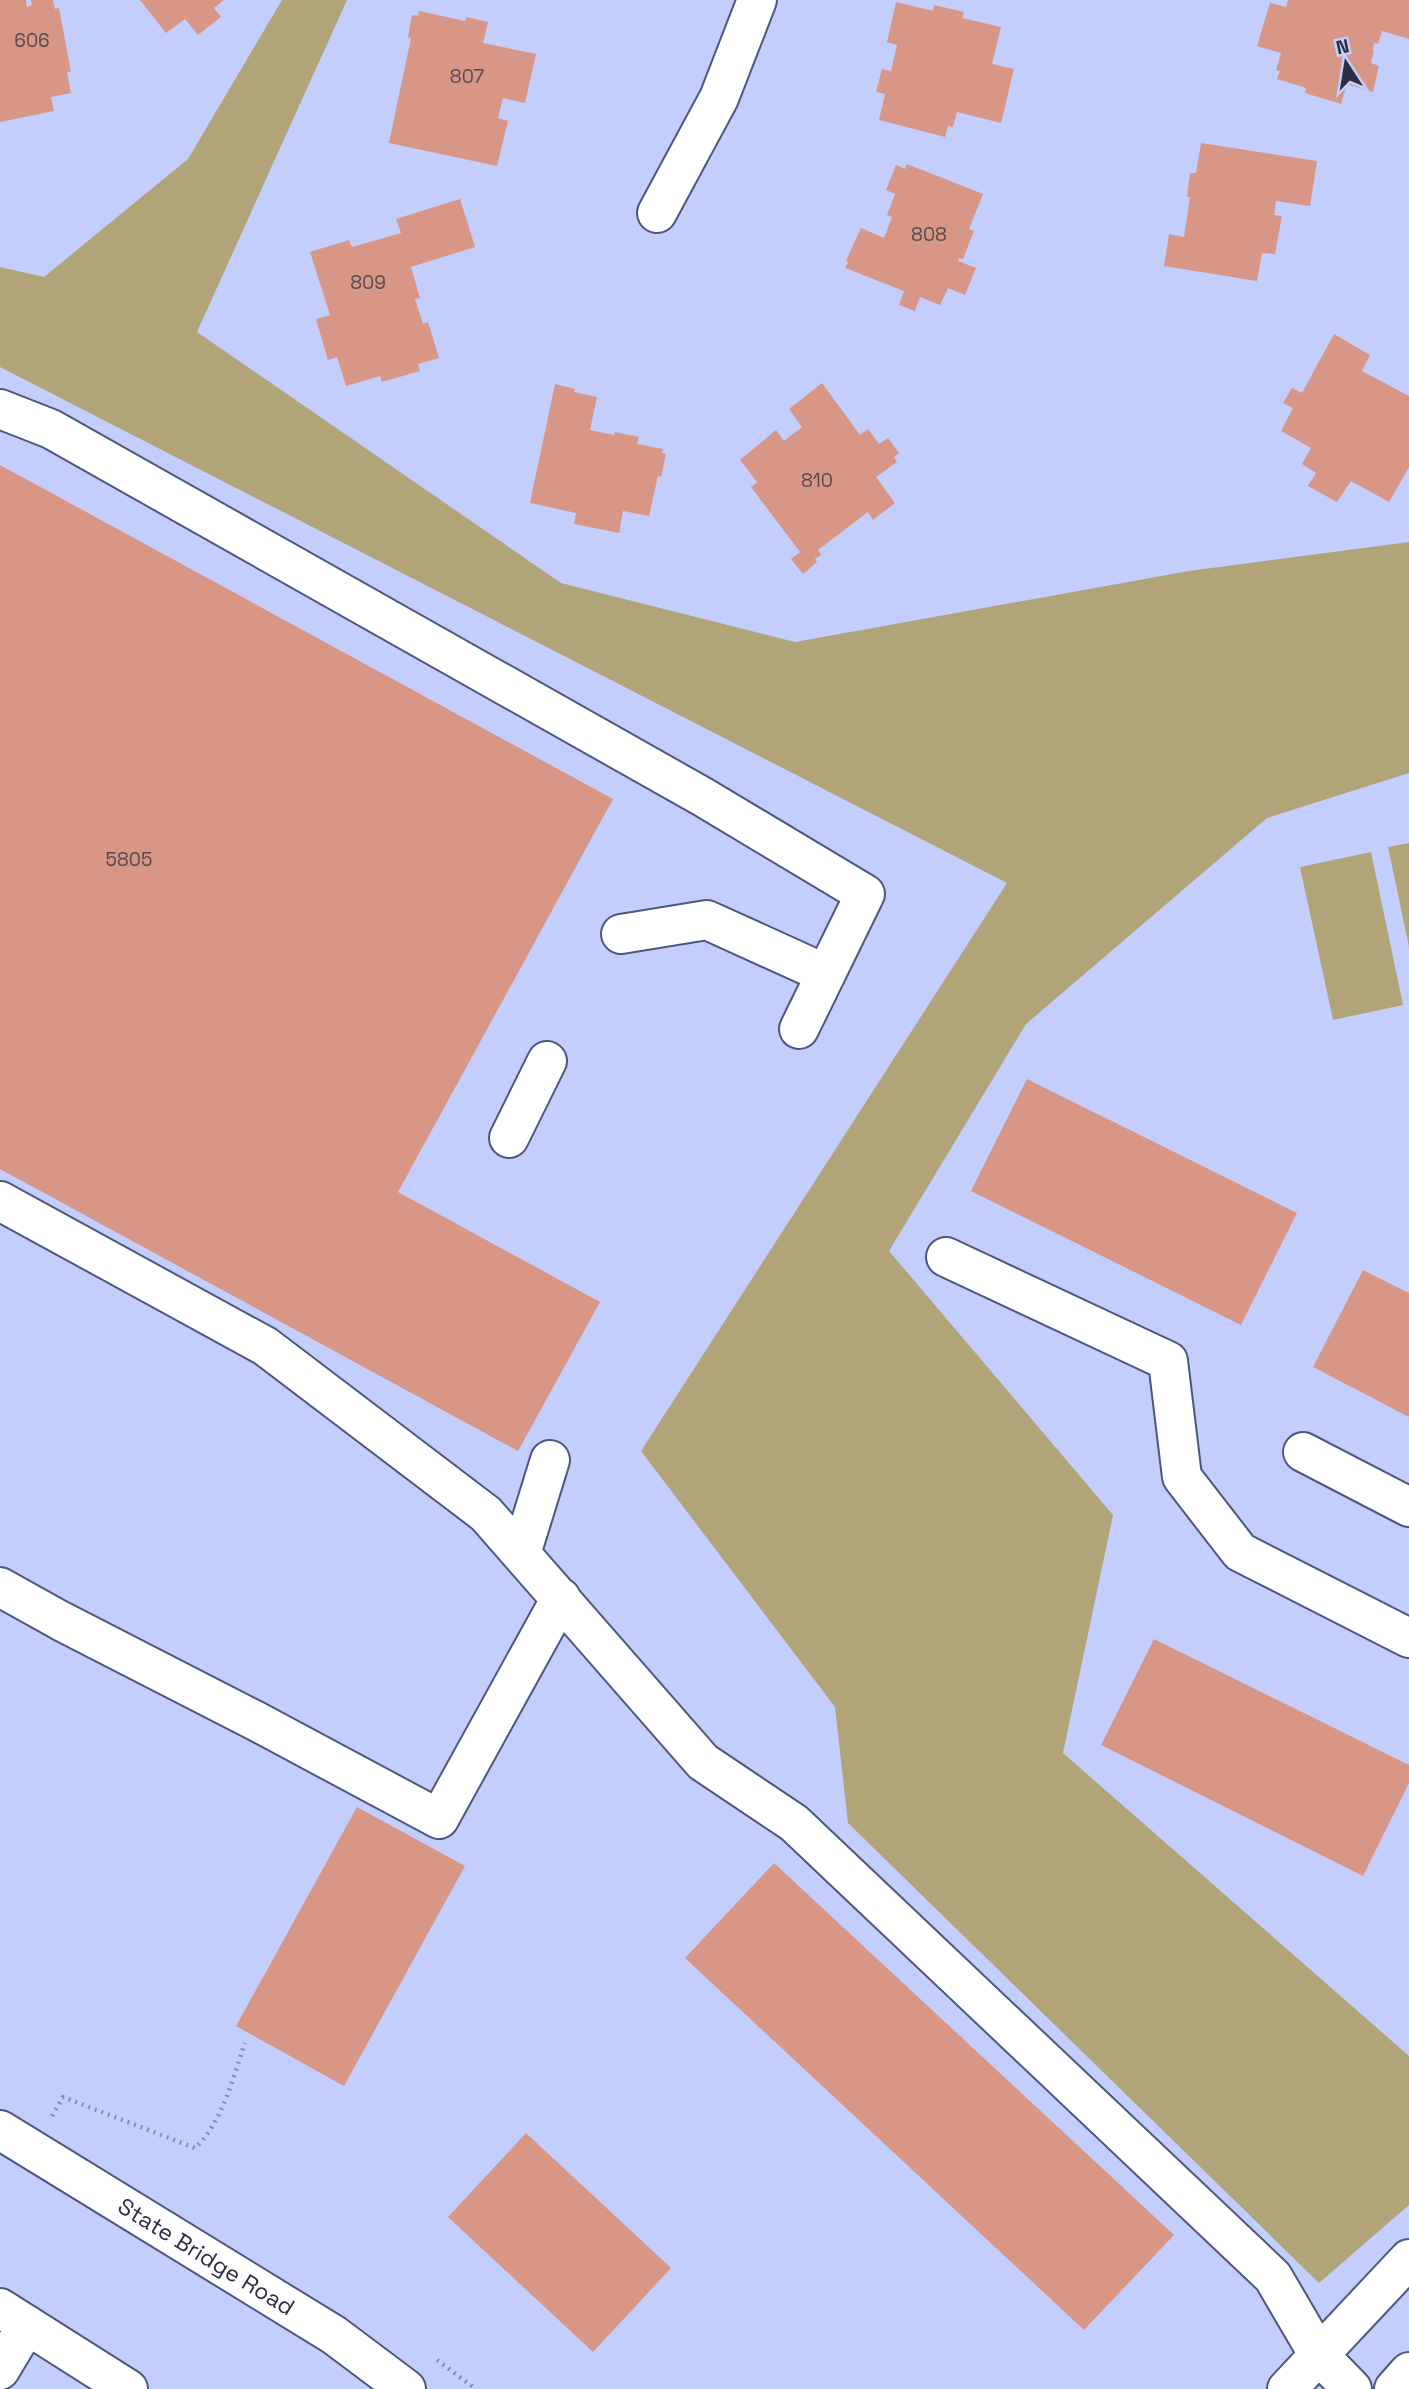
<svg xmlns="http://www.w3.org/2000/svg" width="1409" height="2389" font-family="'Space Grotesk',sans-serif">
	<style>
		.green { fill: #b1a478 }
		.building { fill: #d89686 }
		.lines { fill: none; stroke-linecap: round; stroke-linejoin: round }
		.minor-casing { stroke: #4e577f; stroke-width: 42 }
		.highway-casing { stroke: #4e577f; stroke-width: 42 }
		.path { stroke: #858db0; stroke-width: 4.5; stroke-dasharray: 2 5; stroke-linecap: butt }
		.minor { stroke: #fff; stroke-width: 38 }
		.highway { stroke: #fff; stroke-width: 38 }
		.labels { text-anchor: middle; stroke-width: 6; stroke-linejoin: round; paint-order: stroke }
		.number-label { font-size: 19px; fill: #564952 }
		.street-label { font-size: 23px; fill: #2b2f41; stroke: #c3cefc }
	</style>
	<rect width="100%" height="100%" fill="#c3cefc"/>
	<!-- green -->
	<path class="green" d="M282 0H347L197 332 561 583 795 642 1189 571 1409 542V773L1267 818 1026 1024 889 1251 1113 1515 1063 1753 1409 2056V2205L1319 2283 848 1823 835 1707 641 1451 1007 883 0 367V267L44 277 188 159Z
		M1409 843V947L1388 847Z
		M1371 852 1403 1005 1333 1020 1300 867Z"/>
	<!-- building -->
	<path class="building" d="M0 0H26L27 7 32 5 31 0H53L55 9 59 8 71 72H67L71 93 51 97 54 111 0 122Z
		M140 0H224L214 8 221 17 198 35 185 19 166 33Z
		M1288 0H1409V39L1382 31 1378 44 1374 43 1373 50H1374L1371 63 1379 66 1373 92 1347 84 1341 104 1305 93 1306 88 1277 79 1280 71 1276 70 1281 53 1257 46 1270 3 1286 7Z
		M896 2 933 11 934 5 964 12 962 18 1001 27 992 64 1014 69 1001 123 957 112 953 127 948 126 945 137 879 120 885 94 876 92 882 69 891 71 897 45 887 42Z
		M419 11 465 21 466 17 488 22 483 43 536 54 525 103 503 98 498 118 508 121 497 166 389 143 411 38 408 37 412 15 418 16Z
		M1201 143 1317 161 1310 206 1276 201 1274 215 1282 216 1275 254 1262 253 1257 281 1164 266 1169 234 1184 237 1190 197H1187L1190 173H1196Z
		M907 164 983 194 969 229 974 231 963 259 959 258 958 261 976 268 965 295 948 288 940 305 920 297 915 311 899 305 904 291 845 268 848 262 846 261 861 228 884 238 892 217 887 215 895 194 886 190 896 165 905 169Z
		M460 199 475 247 411 267 420 298 415 299 423 324 428 322 439 358 418 364 420 371 382 382 380 376 346 386 337 357 328 360 316 319 330 315 310 252 349 240 352 247 401 233 396 219Z
		M1334 334 1370 355 1362 371 1409 396V467L1389 502 1351 481 1337 502 1308 486 1316 473 1302 464 1311 448 1281 431 1293 408 1283 403 1292 388 1302 393Z
		M822 383 860 435 868 429 879 444 888 438 899 453 894 457 897 462 876 477 895 503 873 520 868 512 818 550 821 555 815 559 817 562 803 574 791 559 800 552 751 487 757 482 740 460 776 430 784 441 802 427 789 409Z
		M555 384 575 389 574 392 597 397 590 430 614 435 615 432 639 437 637 444 663 449 662 453 666 454 661 477 658 476 649 516 623 511 619 533 574 524 576 513 530 503Z
		M0 465 613 799 398 1192 600 1302 518 1451 0 1169Z
		M1027 1079 1297 1213 1241 1325 971 1191Z
		M1363 1270 1409 1293V1417L1313 1367Z
		M1154 1639 1409 1765V1783L1363 1876 1101 1745Z
		M357 1807 465 1866 344 2086 236 2026Z
		M774 1863 1174 2235 1084 2330 685 1958Z
		M526 2133 671 2268 593 2352 448 2217Z"/>
	<g class="lines">
		<defs>
			<path id="minor" d="M657 213 719 98 757 0
				M0 409 51 429 703 797 865 894 799 1029
				M621 934 707 920 826 974
				M509 1138 547 1061
				M0 1201 265 1346 486 1514 703 1762 794 1823 1273 2277 1318 2354 1352 2389
				M946 1257 1168 1361 1182 1477 1240 1552 1409 1638
				M1303 1452 1409 1507
				M521 1554 550 1460
				M0 1587 61 1621 254 1720 439 1819 561 1598
				M0 2370 27 2325
				M1287 2389 1409 2259
				M1394 2389 1409 2372"/>
			<g id="highway">
				<path id="s1" d="M0 2130 334 2335 406 2389"/>
				<path d="M0 2308 128 2389"/>
			</g>
		</defs>
		<!-- minor casing -->
		<use href="#minor" class="minor-casing"/>
		<!-- highway casing -->
		<use href="#highway" class="highway-casing"/>
		<!-- path -->
		<path class="path" d="M52 2116 63 2097 195 2148C222 2123 233 2078 245 2043
			M437 2360 476 2389"/>
		<!-- minor -->
		<use href="#minor" class="minor"/>
		<!-- highway -->
		<use href="#highway" class="highway"/>
	</g>
	<g class="labels">
		<!-- number labels -->
		<g class="number-label">
			<text x="32" y="47">606</text>
			<text x="467" y="83">807</text>
			<text x="929" y="241">808</text>
			<text x="368" y="289">809</text>
			<text x="817" y="487">810</text>
			<text x="129" y="866">5805</text>
		</g>
		<!-- street labels -->
		<g class="street-label">
			<text dy="8" stroke="none"><textPath href="#s1" startOffset="242">State Bridge Road</textPath></text>
		</g>
	</g>
	<!-- north arrow -->
	<g transform="translate(1346 63) rotate(348)" stroke="#c3cefc" stroke-width="5" paint-order="stroke">
	<path d="M0-5L12 26L0 18L-12 26Z" fill="#2b2f41"/>
	<text y="-10" font-size="19" font-weight="bold" text-anchor="middle" fill="#2b2f41">N</text>
	</g>
</svg>
